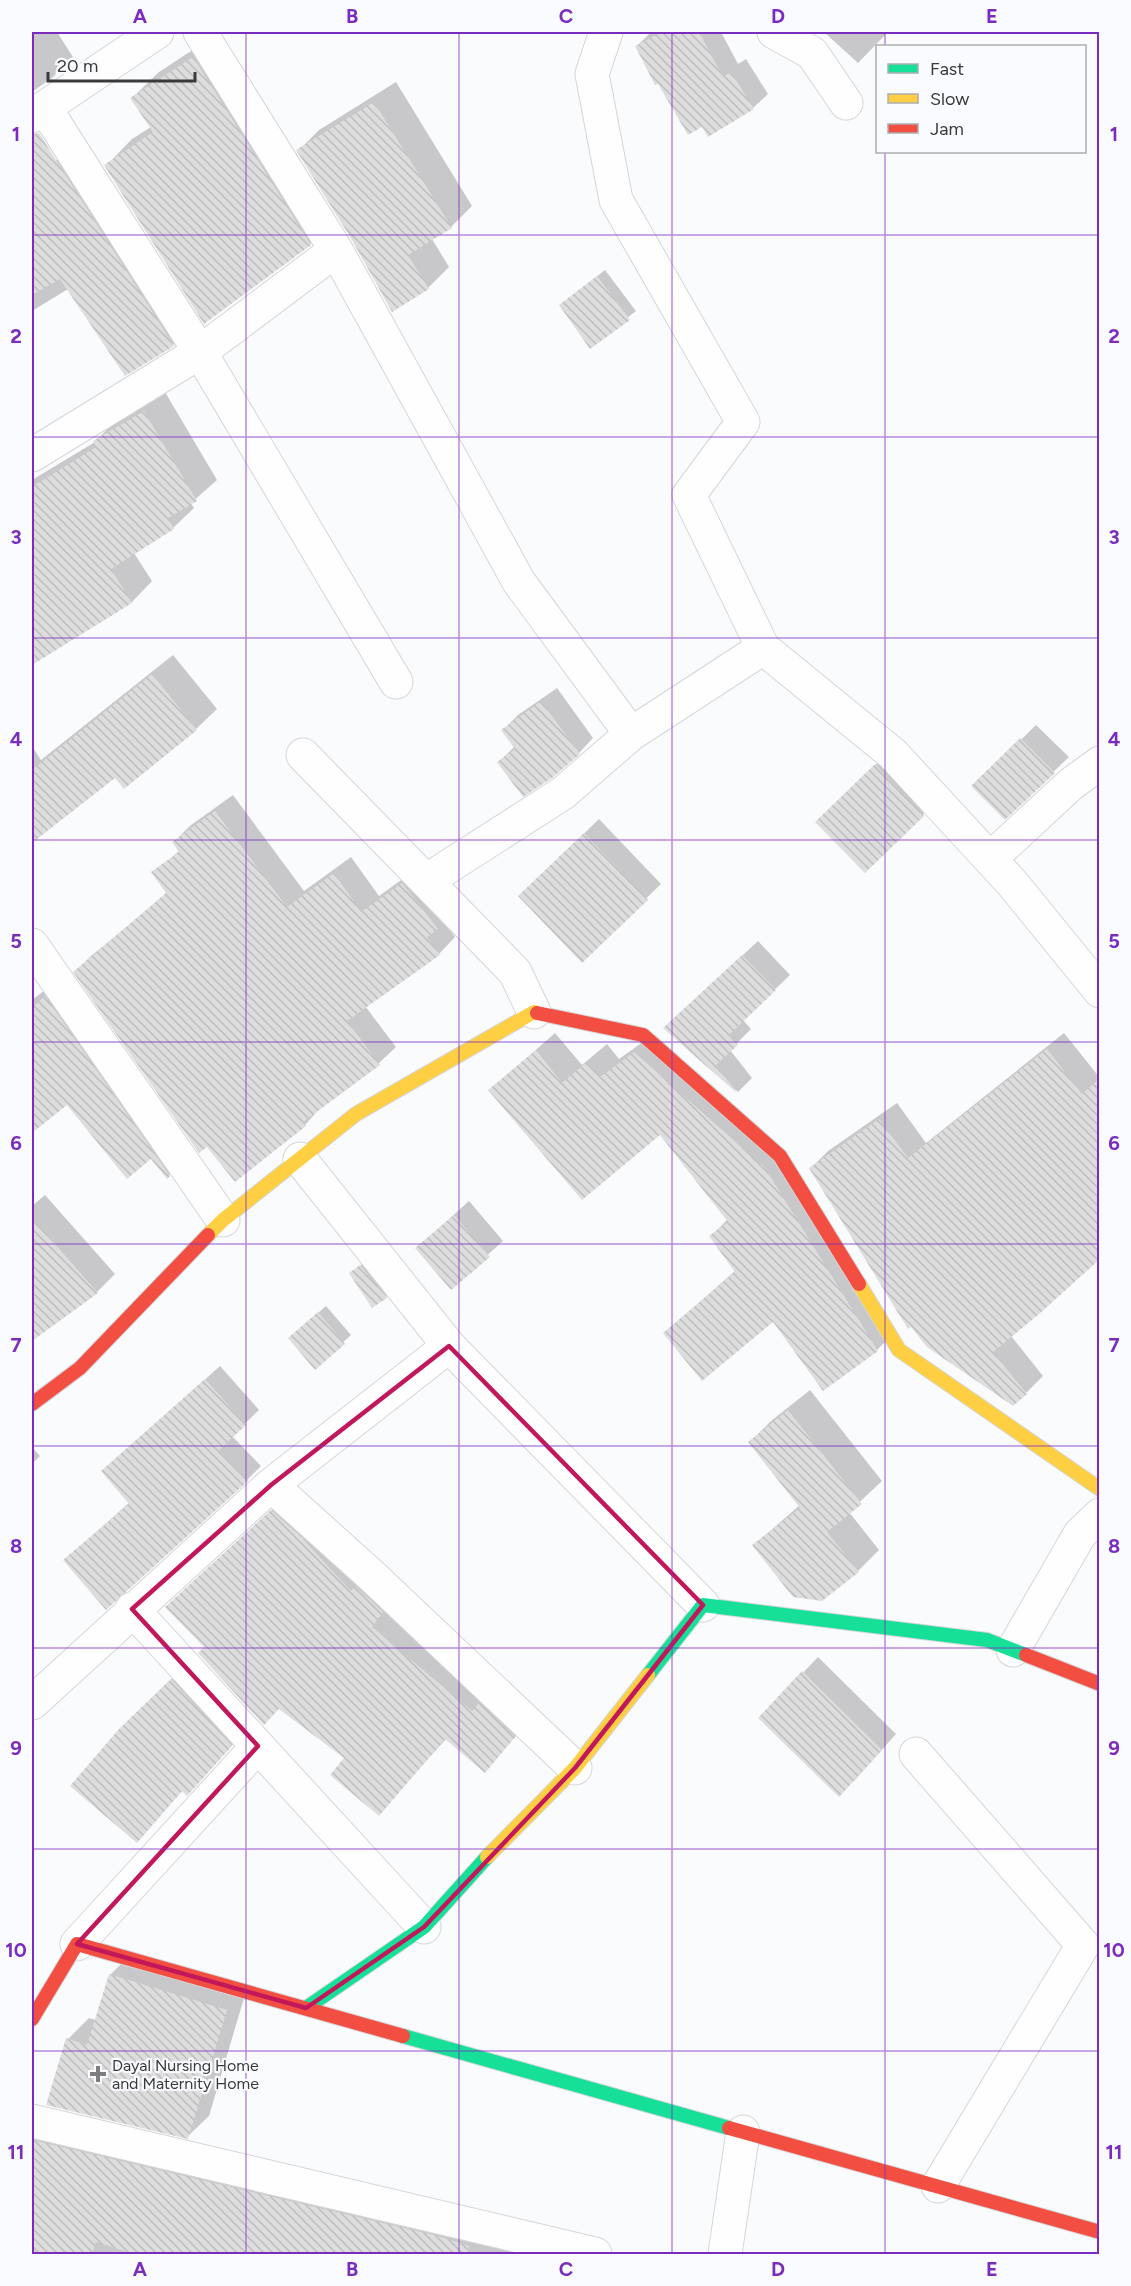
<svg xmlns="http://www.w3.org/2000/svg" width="1131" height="2286" font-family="Figtree,sans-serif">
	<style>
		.shadow { fill: #0003 }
		.building { fill: url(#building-back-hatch) }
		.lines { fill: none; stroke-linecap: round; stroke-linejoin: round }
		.street-casing { stroke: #d5d6d8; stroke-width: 35 }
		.fast-casing { stroke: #d5d6d8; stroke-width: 16 }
		.slow-casing { stroke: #d5d6d8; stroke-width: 16 }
		.jam-casing { stroke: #d5d6d8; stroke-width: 16 }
		.street { stroke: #fefeff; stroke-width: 33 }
		.fast { stroke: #16e098; stroke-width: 14 }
		.slow { stroke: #ffcf43; stroke-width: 14 }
		.jam { stroke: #f24e42; stroke-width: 14 }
		.marked { fill: none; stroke: #c2185b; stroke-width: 4.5; stroke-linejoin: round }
		.grid { fill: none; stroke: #7b2cbf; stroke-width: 1.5; stroke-opacity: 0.55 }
		.poi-dot { fill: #7d7e80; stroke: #f9fbfe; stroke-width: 2 }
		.labels { text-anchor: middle; stroke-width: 4.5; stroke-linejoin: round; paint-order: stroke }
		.poi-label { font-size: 16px; fill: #393a3c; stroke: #f9fbfe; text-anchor: start }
		.neatline { fill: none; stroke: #7b2cbf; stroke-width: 2 }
		.grid-label { font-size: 20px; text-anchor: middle; font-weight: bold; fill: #7b2cbf }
	</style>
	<defs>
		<pattern id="building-back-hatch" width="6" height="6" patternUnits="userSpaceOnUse" patternTransform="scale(1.5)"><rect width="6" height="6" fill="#ddd"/><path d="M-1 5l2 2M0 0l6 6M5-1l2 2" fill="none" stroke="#bebebf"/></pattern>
	</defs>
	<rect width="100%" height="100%" fill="#fafbfd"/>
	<!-- shadow -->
	<path class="shadow" d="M32 32H57L73 57 53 77 32 92Z
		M220 32 336 218 310 244 106 166 132 139 151 127 132 98 159 72Z
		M651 32H721L738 64 746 59 768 94 753 108 702 124 637 46Z
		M824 32H888L858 63Z
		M396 82 472 206 451 227 432 239 449 267 428 288 353 239 298 151 319 130Z
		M76 148 190 328 173 345 68 289 32 311V175Z
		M605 270 636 311 591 346 561 305Z
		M165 392 217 480 191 503 194 508 173 528 134 553 152 581 132 602 32 664V480L95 442 115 421Z
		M173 655 217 709 196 729 115 776 32 841V746L41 760Z
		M557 688 593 738 579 753 499 762 515 746 503 730 518 715Z
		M1036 725 1069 757 1005 818 974 786Z
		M891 750 938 800 865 871 832 807Z
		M233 795 304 891 351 857 379 896 419 867 444 921 455 937 439 954 365 1006 396 1047 379 1063 321 1107 305 1125 236 1180 75 972 92 955 186 881 170 859 180 850 174 842 191 825Z
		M599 819 661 884 582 961 520 896Z
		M758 941 790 975 743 1020 751 1029 730 1050 752 1078 738 1092 665 1028Z
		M62 977 187 1157 167 1177 151 1157 68 1103 36 1127 32 1121V1000Z
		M555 1033 582 1065 607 1044 619 1059 654 1034 784 1149 896 1331 877 1350 773 1320 665 1333 736 1270 711 1236 728 1219 660 1132 490 1090Z
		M1064 1033 1100 1078V1239L1011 1336 1043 1376 1026 1393 811 1168 828 1151 897 1103 926 1143Z
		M45 1195 115 1274 97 1292 32 1339V1206Z
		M469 1201 503 1241 451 1288 417 1248Z
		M368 1259 393 1290 386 1297 351 1273Z
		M326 1306 351 1335 315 1368 297 1331Z
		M220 1366 259 1410 232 1436 261 1466 247 1480 65 1560 130 1502 103 1471Z
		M810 1390 882 1481 849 1512 879 1550 858 1571 754 1545 800 1505 750 1442 771 1421Z
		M32 1447 40 1456 32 1464Z
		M289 1494 531 1719 485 1771 447 1738 378 1814 347 1758 206 1647 184 1590Z
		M818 1657 896 1734 854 1781 760 1718Z
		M186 1665 246 1730 201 1779 183 1790 137 1841 135 1714Z
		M131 1954 247 1988 209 2116 187 2137 68 2039 89 2018 96 2020 110 1975Z
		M32 2114 535 2254H32Z"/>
	<!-- building -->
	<path class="building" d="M662 32H699L723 77 731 72 754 109 708 137 702 127 688 135 658 84 655 85 635 46Z
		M193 57 311 245 204 324 104 165 153 132 130 98Z
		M374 102 452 228 408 255 429 289 392 312 352 240 296 150Z
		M39 133 174 346 125 376 60 279 32 295V134Z
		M597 276 630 320 590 349 559 305Z
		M144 411 197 501 168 518 174 529 111 569 132 603 32 665V487L96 447 93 441Z
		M152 674 197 730 124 789 115 778 32 843V770Z
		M541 701 580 754 552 778 523 797 497 762 515 749 501 730Z
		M1020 738 1055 773 1005 820 971 786Z
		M875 764 924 816 865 873 815 822Z
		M215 811 287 907 334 873 361 912 402 883 438 929 427 937 440 955 347 1021 380 1065 303 1122 306 1126 235 1182 207 1147 199 1153 73 972 166 893 151 872 179 852 172 842Z
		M584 833 648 900 582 963 518 896Z
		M742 955 776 990 729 1035 738 1045 716 1065 738 1094 663 1028Z
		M45 996 170 1176 167 1179 151 1159 127 1179 67 1105 32 1133V1008Z
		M1047 1049 1082 1094 1100 1078V1259L1038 1315 993 1352 1027 1394 1013 1406 927 1347 911 1327 908 1329 809 1168 879 1119 908 1158Z
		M536 1050 562 1083 587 1062 600 1077 634 1052 765 1168 878 1351 823 1391 773 1322 702 1381 663 1333 735 1272 709 1236 728 1222 660 1135 582 1200 488 1090Z
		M454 1215 490 1257 451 1290 415 1248Z
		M32 1218 98 1293 32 1341Z
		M360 1265 387 1298 372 1308 349 1273Z
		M318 1312 345 1344 315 1370 288 1338Z
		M205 1379 246 1425 219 1450 248 1481 106 1610 63 1560 129 1504 101 1471Z
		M788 1410 862 1504 827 1532 859 1572 822 1601 793 1597 752 1545 800 1508 748 1442Z
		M271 1510 301 1537 351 1591 355 1586 383 1612 372 1627 472 1711 479 1703 515 1737 485 1773 445 1739 379 1816 330 1775 344 1758 279 1709 264 1725 198 1653 204 1647 165 1607Z
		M802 1671 882 1750 839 1797 758 1718Z
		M171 1679 232 1746 187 1796 182 1791 137 1843 70 1786 119 1729Z
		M109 1974 227 2010 188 2139 46 2105 66 2038 87 2045Z
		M32 2140 438 2236 469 2246 468 2254H134L96 2242 92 2254H32Z"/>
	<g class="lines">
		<defs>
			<path id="street" d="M200 32 336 250 519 582 631 734
				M606 32 592 74 616 200 743 422 689 495 763 648
				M774 32 812 53 846 103
				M45 108 200 352 396 682
				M32 116 157 32
				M32 455 200 352 336 250
				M303 755 515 972 534 1012
				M990 859 1071 784 1100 763
				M426 881 563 793 631 734 763 648 893 754 1012 883 1100 991
				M32 945 223 1220
				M300 1159 449 1346
				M271 1485 371 1575 575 1768
				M132 1609 424 1927
				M1013 1650 1080 1534 1100 1515
				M32 1703 271 1485 449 1346 703 1605
				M916 1754 1083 1945 938 2186
				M77 1944 258 1746
				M32 2121 595 2254
				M725 2254 743 2132"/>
			<path id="fast" d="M648 1675 703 1605 987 1640 1026 1655
				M306 2008 424 1927 487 1857
				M403 2036 729 2128"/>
			<path id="slow" d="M208 1235 223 1220 356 1114 534 1012 537 1013
				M859 1284 899 1350 1100 1489
				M487 1857 575 1768 648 1675"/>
			<path id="jam" d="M537 1013 643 1035 780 1156 859 1284
				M32 1404 80 1368 208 1235
				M1026 1655 1100 1684
				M32 2019 77 1944 403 2036
				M729 2128 1100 2232"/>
		</defs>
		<!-- street casing -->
		<use href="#street" class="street-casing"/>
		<!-- fast casing -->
		<use href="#fast" class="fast-casing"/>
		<!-- slow casing -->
		<use href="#slow" class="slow-casing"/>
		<!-- jam casing -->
		<use href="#jam" class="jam-casing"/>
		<!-- street -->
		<use href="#street" class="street"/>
		<!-- fast -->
		<use href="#fast" class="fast"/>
		<!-- slow -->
		<use href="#slow" class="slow"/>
		<!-- jam -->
		<use href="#jam" class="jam"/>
	</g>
	<!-- marked area -->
	<path class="marked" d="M449 1346 703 1605 575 1768 424 1927 306 2008 77 1944 258 1746 132 1609 271 1485Z"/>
	<!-- grid -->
	<path class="grid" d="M246 32V2254M459 32V2254M672 32V2254M885 32V46M885 152V2254M32 235H1100M32 437H1100M32 638H1100M32 840H1100M32 1042H1100M32 1244H1100M32 1446H1100M32 1648H1100M32 1849H1100M32 2051H1100"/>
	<!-- markers -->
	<path class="poi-dot" d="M95 2065h6v6h6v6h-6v6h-6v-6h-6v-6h6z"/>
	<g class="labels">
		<!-- poi labels -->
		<g class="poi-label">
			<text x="112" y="2071">Dayal Nursing Home<tspan x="112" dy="18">and Maternity Home</tspan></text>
		</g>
	</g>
	<!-- border -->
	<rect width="1131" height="2286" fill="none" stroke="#f9fbfe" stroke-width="66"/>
	<!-- legend -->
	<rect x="876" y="45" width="210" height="108" fill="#f9fbfe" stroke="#acaeb0" stroke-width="1.5"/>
	<rect x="888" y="64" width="30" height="9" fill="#16e098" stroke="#acaeb0" stroke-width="1.5"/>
	<text x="930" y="75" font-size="18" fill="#393a3c">Fast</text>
	<rect x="888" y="94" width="30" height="9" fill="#ffcf43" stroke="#acaeb0" stroke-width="1.5"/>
	<text x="930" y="105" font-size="18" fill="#393a3c">Slow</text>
	<rect x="888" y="124" width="30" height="9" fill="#f24e42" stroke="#acaeb0" stroke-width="1.5"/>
	<text x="930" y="135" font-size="18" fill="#393a3c">Jam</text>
	<!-- scale -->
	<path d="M48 72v9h147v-9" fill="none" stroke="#393a3c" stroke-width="3"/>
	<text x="57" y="72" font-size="18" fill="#393a3c" stroke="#f9fbfe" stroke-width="4.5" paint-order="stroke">20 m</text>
	<rect x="33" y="33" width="1065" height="2220" class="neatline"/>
	<g class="grid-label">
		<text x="140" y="23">A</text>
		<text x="352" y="23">B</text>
		<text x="566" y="23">C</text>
		<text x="778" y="23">D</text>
		<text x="992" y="23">E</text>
		<text x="16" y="141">1</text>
		<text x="1114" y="141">1</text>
		<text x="16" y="343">2</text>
		<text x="1114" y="343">2</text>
		<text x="16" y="544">3</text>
		<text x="1114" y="544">3</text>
		<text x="16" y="746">4</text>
		<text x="1114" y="746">4</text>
		<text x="16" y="948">5</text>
		<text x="1114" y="948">5</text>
		<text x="16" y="1150">6</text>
		<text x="1114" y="1150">6</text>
		<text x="16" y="1352">7</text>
		<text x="1114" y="1352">7</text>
		<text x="16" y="1553">8</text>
		<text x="1114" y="1553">8</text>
		<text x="16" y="1755">9</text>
		<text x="1114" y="1755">9</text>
		<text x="16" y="1957">10</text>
		<text x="1114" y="1957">10</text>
		<text x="16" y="2159">11</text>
		<text x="1114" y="2159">11</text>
		<text x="140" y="2276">A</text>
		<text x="352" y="2276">B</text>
		<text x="566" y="2276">C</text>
		<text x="778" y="2276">D</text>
		<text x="992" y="2276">E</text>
	</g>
</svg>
